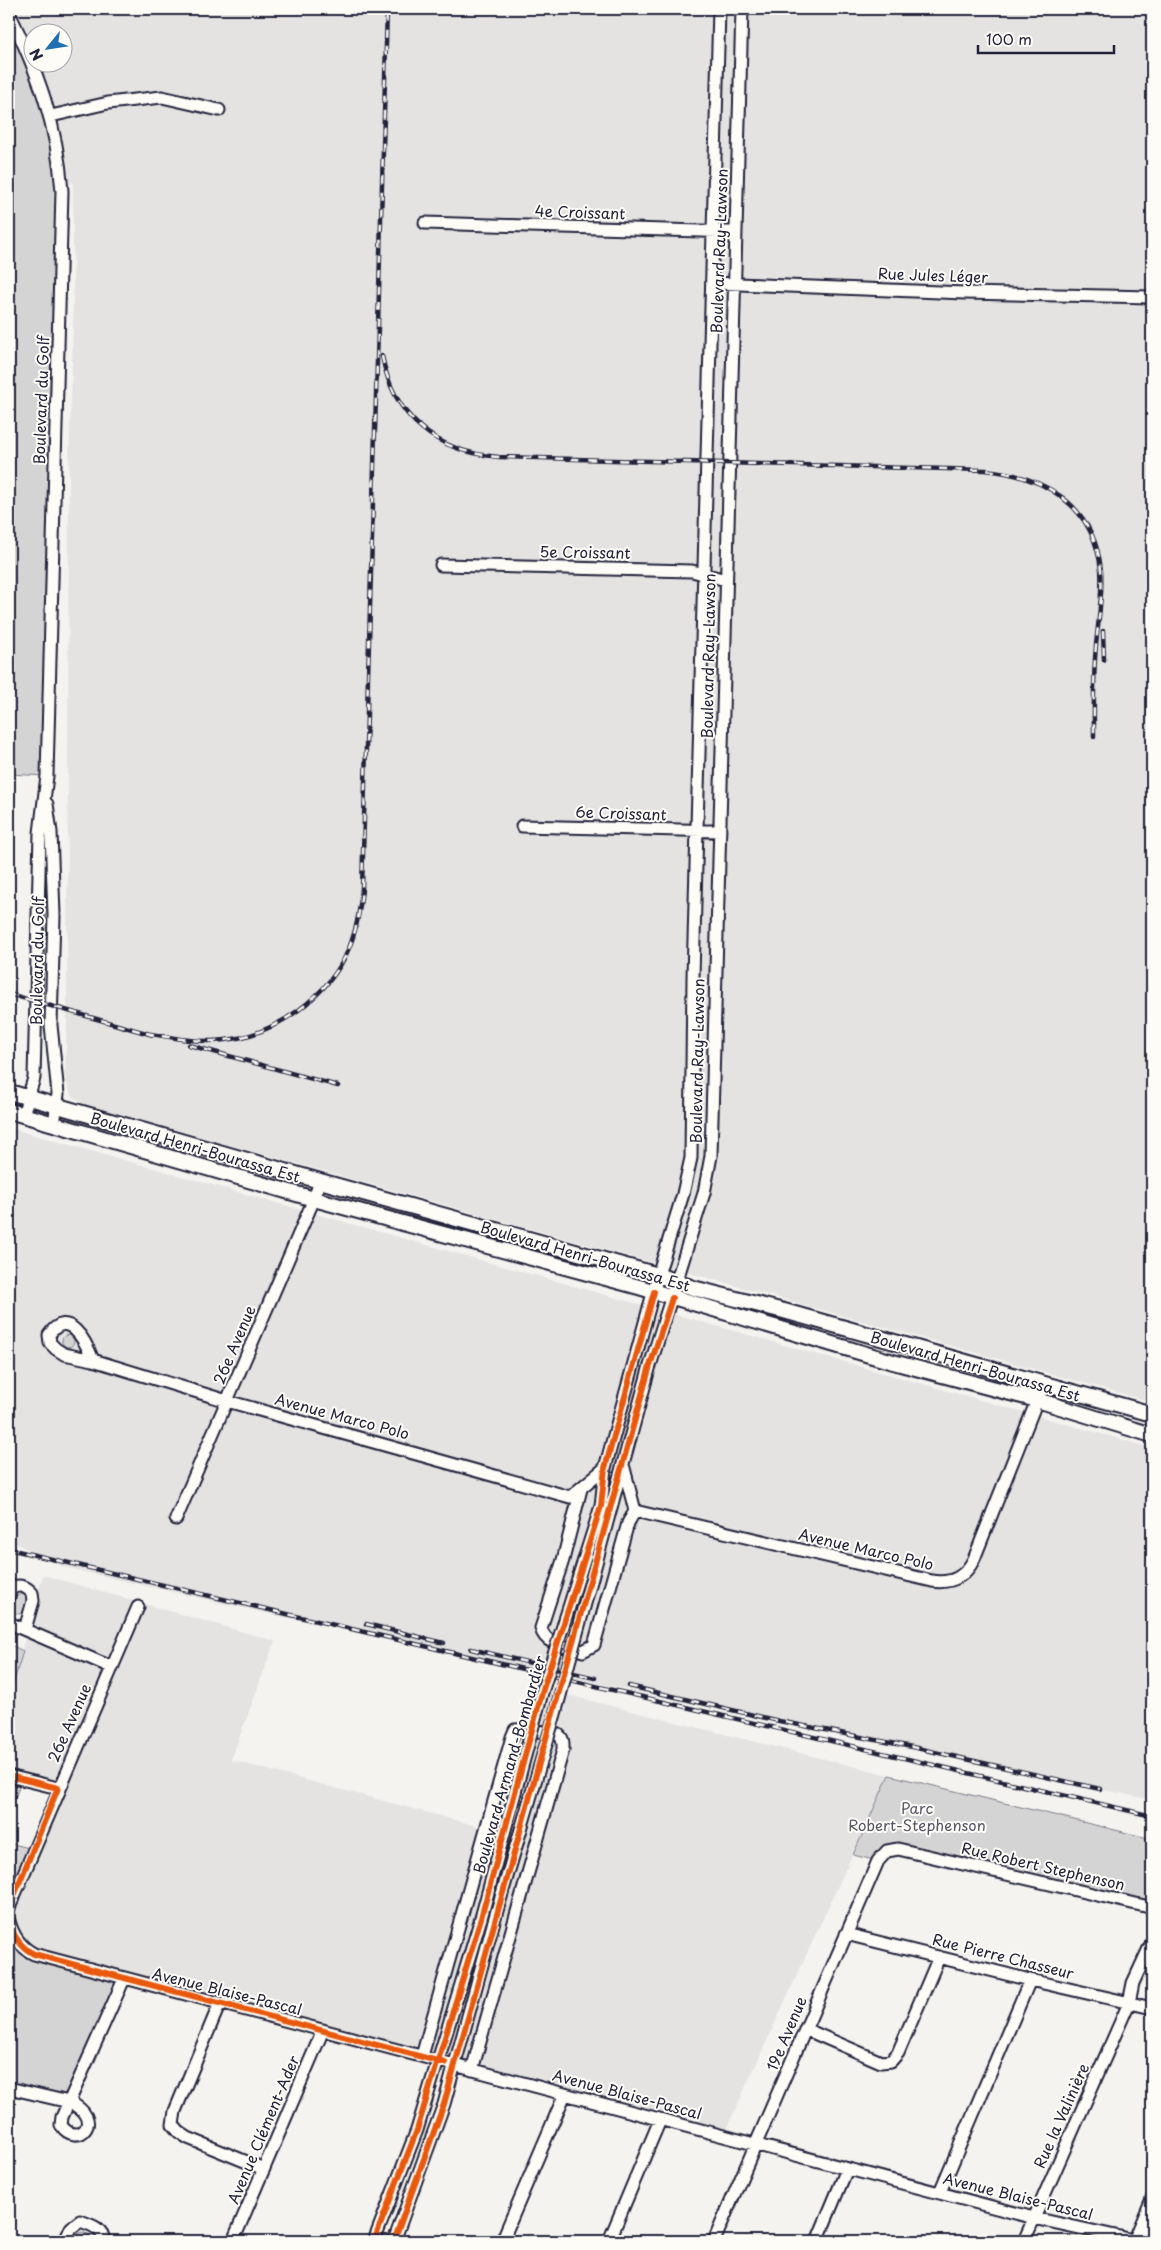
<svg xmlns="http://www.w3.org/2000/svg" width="1161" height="2250" font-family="'Playpen Sans',sans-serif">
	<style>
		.built { fill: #e4e3e2; fill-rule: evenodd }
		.green { fill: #d5d4d5; stroke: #7c7b88 }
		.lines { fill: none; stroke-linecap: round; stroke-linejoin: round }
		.minor-casing { stroke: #22223b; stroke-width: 15 }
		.major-casing { stroke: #22223b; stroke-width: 18 }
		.minor { stroke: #fdfcf7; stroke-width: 11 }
		.major { stroke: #fdfcf7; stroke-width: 14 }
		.rail-casing { stroke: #22223b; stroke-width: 4.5 }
		.rail { stroke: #fdfcf7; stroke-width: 2.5; stroke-dasharray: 8; stroke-linecap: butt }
		.minor-bridge-casing { stroke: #22223b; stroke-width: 15; stroke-linecap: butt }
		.minor-bridge { stroke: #fdfcf7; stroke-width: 11 }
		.cycleway-casing { stroke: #fdfcf7; stroke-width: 9 }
		.cycleway { stroke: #e8590c; stroke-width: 6 }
		.labels { text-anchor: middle; stroke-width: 4; stroke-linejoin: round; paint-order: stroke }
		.street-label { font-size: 15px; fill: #22223b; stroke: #fdfcf7 }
		.park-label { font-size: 15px; fill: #585769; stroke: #fdfcf7 }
	</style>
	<rect width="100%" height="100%" fill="#f4f3ef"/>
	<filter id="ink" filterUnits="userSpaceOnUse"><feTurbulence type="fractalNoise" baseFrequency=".02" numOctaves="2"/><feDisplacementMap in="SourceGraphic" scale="10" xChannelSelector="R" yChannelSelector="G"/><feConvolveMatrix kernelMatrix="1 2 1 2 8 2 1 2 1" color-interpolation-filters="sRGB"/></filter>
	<g filter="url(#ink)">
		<!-- built -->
		<path class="built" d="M9 9H1152V1402L83 1104 71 1095 65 1077 67 1019 69 462 73 328V182L54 198ZM32 32H62V62H32Z
			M9 1128 1152 1448V1800L265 1613 63 1567 9 1540Z
			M43 1575 275 1641 231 1760 503 1833 543 1689 889 1775 723 2136 34 1954 9 1919 58 1789 9 1776V1696Z"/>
		<!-- green -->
		<path class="green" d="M9 13 18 31 60 168 47 776 9 774Z
			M62 1341a6 6 0 1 1 12 0a6 6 0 1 1-12 0Z
			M22 1594 26 1596 28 1602 24 1613 18 1614 12 1610V1605L17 1596Z
			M9 1644 23 1651 9 1698Z
			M889 1775 1152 1839V1910L898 1849 878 1861 853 1855Z
			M9 1776 22 1779 9 1814Z
			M9 1843 33 1849 9 1908Z
			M9 1921 22 1946 124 1979 69 2102 9 2088Z
			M82 2232 94 2236 95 2241H75L78 2233Z"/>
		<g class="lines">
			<defs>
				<path id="minor" d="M9 13C38 72 57 124 62 191L47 776 40 833 34 1078 23 1115
					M51 116 108 103 162 97 219 110
					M425 223 735 232
					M712 283 965 293 1152 297
					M441 565 692 571 726 580
					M47 804 51 832 54 915 51 1025 58 1094 54 1125
					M522 826 720 831
					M93 1360C86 1342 68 1307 49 1335L50 1343 56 1349 64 1354 93 1360 227 1401 570 1497 605 1468
					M581 1489 563 1560 541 1628C545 1646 568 1647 583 1651L594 1645 628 1523 635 1511 624 1468
					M612 1504 649 1369 704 1193 711 1156 742 9
					M601 1506 605 1468 658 1275 683 1194 691 1158 693 977 719 9
					M635 1511 932 1581C952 1584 965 1577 974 1559L1043 1385
					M176 1519 314 1199 320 1181
					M9 1596 11 1589C19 1583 27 1587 32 1593L33 1601 25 1629
					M9 1623 111 1667
					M9 1776 58 1788
					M9 1908 138 1607
					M9 1921C13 1936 20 1947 34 1954L1034 2218 1138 2241
					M846 1934 1030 1980 1152 2008
					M220 2003 175 2111 173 2125 179 2132 188 2138 264 2169
					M805 2029 881 2062 891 2061 898 2053 939 1957
					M422 2056 512 1737 515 1730C522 1729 553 1732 559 1735 564 1739 563 1745 563 1750L472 2070
					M9 2088 69 2102C107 2120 77 2149 61 2125L62 2117 69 2102 124 1979
					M940 2192 1030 1980
					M65 2241 71 2228 80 2221C91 2225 103 2228 104 2241
					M233 2241 323 2030
					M374 2241 417 2130 481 1918
					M394 2241 444 2104 494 1921
					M502 2241 565 2094
					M609 2241 660 2120
					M714 2241 878 1861 887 1851 898 1849 1149 1907 1152 1910
					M817 2241 847 2169
					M1024 2241 1129 2003 1133 1983 1152 1942
					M1134 2241 1152 2199"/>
				<path id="major" d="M9 1092 320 1181 658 1275 693 1288 784 1311 1152 1414
					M9 1111 314 1199 639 1287 893 1362 1037 1400 1152 1435"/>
			</defs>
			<!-- minor casing -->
			<use href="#minor" class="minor-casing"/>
			<!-- major casing -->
			<use href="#major" class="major-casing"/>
			<!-- minor -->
			<use href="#minor" class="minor"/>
			<!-- major -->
			<use href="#major" class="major"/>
			<defs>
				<path id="rail" d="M382 356C394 418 436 452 499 457L985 470C1045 476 1094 505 1101 570 1103 596 1098 621 1096 646 1093 676 1094 707 1094 737
					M1103 631 1104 660
					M9 994 153 1035
					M146 1033C173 1038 198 1043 225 1040 276 1035 330 995 349 948 357 929 360 909 362 889L387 9
					M189 1045 338 1086
					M9 1549 1152 1816
					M366 1624 444 1643
					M471 1649 595 1678
					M629 1686 779 1721 912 1747 1100 1789"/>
			</defs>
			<!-- rail casing -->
			<use href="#rail" class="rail-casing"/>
			<!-- rail -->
			<use href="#rail" class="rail"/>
			<defs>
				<path id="minor-bridge" d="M481 1918 543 1689 601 1506
					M494 1921 555 1714 612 1504"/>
			</defs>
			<!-- minor-bridge casing -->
			<use href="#minor-bridge" class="minor-bridge-casing"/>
			<!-- minor-bridge -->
			<use href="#minor-bridge" class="minor-bridge"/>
			<defs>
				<path id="cycleway" d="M9 1776 58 1788 9 1908
					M9 1921C13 1936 20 1947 34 1954L445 2063
					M374 2241 417 2130 481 1918 543 1689 601 1506 605 1468 654 1292
					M394 2241 444 2104 649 1369 672 1298"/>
			</defs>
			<!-- cycleway casing -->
			<use href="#cycleway" class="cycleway-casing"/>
			<!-- cycleway -->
			<use href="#cycleway" class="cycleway"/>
		</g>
	</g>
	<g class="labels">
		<!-- street labels -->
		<g class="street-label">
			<text transform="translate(580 213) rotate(2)" y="5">4e Croissant</text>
			<text transform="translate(720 251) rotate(-88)" y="5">Boulevard Ray-Lawson</text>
			<text transform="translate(933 276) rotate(2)" y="5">Rue Jules Léger</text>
			<text transform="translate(42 400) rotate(-88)" y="5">Boulevard du Golf</text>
			<text transform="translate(585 553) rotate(1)" y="5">5e Croissant</text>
			<text transform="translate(709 656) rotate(-89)" y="5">Boulevard Ray-Lawson</text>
			<text transform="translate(621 814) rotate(2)" y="5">6e Croissant</text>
			<text transform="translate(38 961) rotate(-89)" y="5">Boulevard du Golf</text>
			<text transform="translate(698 1061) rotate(-89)" y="5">Boulevard Ray-Lawson</text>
			<text transform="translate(195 1148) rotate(16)" y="5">Boulevard Henri-Bourassa Est</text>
			<text transform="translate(585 1257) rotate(16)" y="5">Boulevard Henri-Bourassa Est</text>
			<text transform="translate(235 1345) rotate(-67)" y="5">26e Avenue</text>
			<text transform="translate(975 1367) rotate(16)" y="5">Boulevard Henri-Bourassa Est</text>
			<text transform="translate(342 1417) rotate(15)" y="5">Avenue Marco Polo</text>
			<text transform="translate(866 1550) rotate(13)" y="5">Avenue Marco Polo</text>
			<text transform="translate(70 1723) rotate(-66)" y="5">26e Avenue</text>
			<text transform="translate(510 1765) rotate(-74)" y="5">Boulevard Armand-Bombardier</text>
			<text transform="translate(1043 1867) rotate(13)" y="5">Rue Robert Stephenson</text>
			<text transform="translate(1003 1957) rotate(14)" y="5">Rue Pierre Chasseur</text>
			<text transform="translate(227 1992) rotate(14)" y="5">Avenue Blaise-Pascal</text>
			<text transform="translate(787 2034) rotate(-67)" y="5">19e Avenue</text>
			<text transform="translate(627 2095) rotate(15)" y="5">Avenue Blaise-Pascal</text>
			<text transform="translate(1062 2116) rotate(-66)" y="5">Rue la Valinière</text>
			<text transform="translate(264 2130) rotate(-67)" y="5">Avenue Clément-Ader</text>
			<text transform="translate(1018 2197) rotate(14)" y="5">Avenue Blaise-Pascal</text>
		</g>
		<!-- park labels -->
		<g class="park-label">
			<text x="917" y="1814">Parc<tspan x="917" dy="17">Robert-Stephenson</tspan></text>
		</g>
	</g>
	<!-- margin -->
	<rect width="1161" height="2250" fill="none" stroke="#fdfcf7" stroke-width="30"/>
	<rect x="15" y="15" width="1131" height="2220" fill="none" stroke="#22223b" stroke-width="2" filter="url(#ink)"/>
	<!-- north arrow -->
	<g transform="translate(48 48) rotate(240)"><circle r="24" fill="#fdfcf7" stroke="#a5a5ac"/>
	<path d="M0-4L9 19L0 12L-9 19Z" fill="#1f6fb2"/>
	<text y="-8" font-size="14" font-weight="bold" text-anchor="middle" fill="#22223b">N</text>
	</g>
	<!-- scale -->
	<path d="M978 45v8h136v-8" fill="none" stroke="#22223b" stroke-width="2.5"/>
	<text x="986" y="45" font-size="15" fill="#22223b" stroke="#fdfcf7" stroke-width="4" paint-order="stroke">100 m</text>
</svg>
